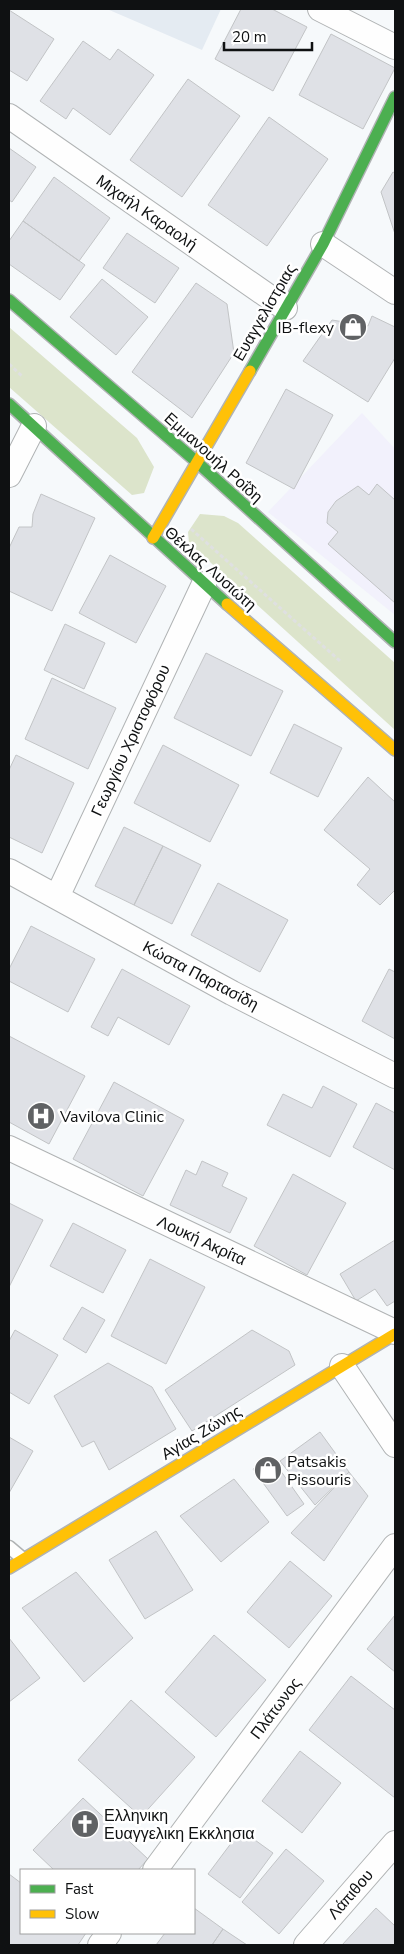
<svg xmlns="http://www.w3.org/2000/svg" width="404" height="1954" font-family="'Nunito Sans',sans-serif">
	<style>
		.commercial { fill: #f2f1fc }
		.built { fill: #e4ebf2 }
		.green { fill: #dce4cb }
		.building { fill: #dfe1e6; stroke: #c2c4c6 }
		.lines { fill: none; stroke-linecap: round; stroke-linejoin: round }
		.lane-casing { stroke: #b0b3b4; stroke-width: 15 }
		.street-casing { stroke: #b0b3b4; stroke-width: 26 }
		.fast-casing { stroke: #b0b3b4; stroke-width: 14 }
		.slow-casing { stroke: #b0b3b4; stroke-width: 14 }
		.path { stroke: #dfe0e1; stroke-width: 3; stroke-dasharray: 4 2.5; stroke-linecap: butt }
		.lane { stroke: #fefefe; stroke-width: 12 }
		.street { stroke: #fefefe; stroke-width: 24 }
		.fast { stroke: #4caf50; stroke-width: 11 }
		.slow { stroke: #ffc107; stroke-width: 11 }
		.labels { text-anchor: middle; stroke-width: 5; stroke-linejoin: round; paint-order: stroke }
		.street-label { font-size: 16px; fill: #0f1112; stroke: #fff }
		.poi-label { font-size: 16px; fill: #0f1112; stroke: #fff; text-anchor: start }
	</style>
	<rect width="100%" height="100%" fill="#f6f9fb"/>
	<!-- commercial -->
	<path class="commercial" d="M362 413 395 449V615L268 512Z"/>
	<!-- built -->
	<path class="built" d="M107 9H221L202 50Z"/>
	<!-- green -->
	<path class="green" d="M9 327 137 438 154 467 144 493 132 495 9 387Z
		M200 514 224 516 238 523 395 663V730L189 543 188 532Z"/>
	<!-- building -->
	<path class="building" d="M241 9H272L307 27 273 91 215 59Z
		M9 10 54 39 27 81 9 70Z
		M331 34 395 68 363 129 299 95Z
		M83 41 110 60 118 49 154 75 110 135 73 108 66 119 40 101Z
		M188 79 240 116 182 197 130 160Z
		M269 117 328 159 267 246 208 205Z
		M9 148 36 167 12 202 9 200Z
		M393 172 395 173V234L381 192Z
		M54 177 110 218 79 261 23 221Z
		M23 221 85 265 60 300 9 264V241Z
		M127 233 179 268 155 303 103 268Z
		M102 279 148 317 116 355 70 317Z
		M196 283 227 304 234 353 192 418 132 372Z
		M372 316 395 327V358L368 402 303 361 332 320 368 326Z
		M286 389 333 415 294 489 246 463Z
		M377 484 395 500V603L328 544 338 532 327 523 328 512 336 501 358 486 369 495Z
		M41 494 95 518 52 611 9 591V548L19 527H32L33 514Z
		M110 555 166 586 136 643 79 613Z
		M65 624 105 643 84 689 44 670Z
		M206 653 283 691 251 756 174 718Z
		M52 678 116 708 88 769 25 739Z
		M294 724 342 748 318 797 270 773Z
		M163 745 239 785 210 842 134 803Z
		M16 755 74 783 42 853 9 837V770Z
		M368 777 395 802V890L380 905 357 885 370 869 324 830Z
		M124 827 163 846 134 905 95 886Z
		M163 846 201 865 172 924 134 905Z
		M218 883 288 920 260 972 191 935Z
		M31 926 95 959 68 1012 9 981V969Z
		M122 969 190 1006 169 1045 118 1017 108 1036 91 1027Z
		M389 969 395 972V1039L362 1021Z
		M9 1036 85 1076 49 1144 9 1122Z
		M114 1082 184 1120 143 1196 73 1159Z
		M323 1086 357 1104 330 1157 267 1125 283 1094 312 1108Z
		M376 1103 395 1113V1170L353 1147Z
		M202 1161 228 1173 222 1186 247 1198 230 1233 170 1205 186 1170 196 1175Z
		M293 1174 346 1203 307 1275 254 1246Z
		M9 1203 43 1220 9 1287Z
		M73 1223 126 1250 103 1293 50 1266Z
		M395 1240V1301L387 1306 375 1289 356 1301 340 1274Z
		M150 1259 205 1287 166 1364 111 1336Z
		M82 1307 105 1320 86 1353 63 1339Z
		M15 1330 58 1355 29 1404 9 1392V1341Z
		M252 1330 289 1351 295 1365 192 1431 165 1390Z
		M108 1363 152 1387 176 1429 109 1470 94 1441 82 1447 54 1396Z
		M320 1432 349 1472 315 1505 280 1461Z
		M9 1437 33 1451 9 1493Z
		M271 1457 304 1504 287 1516 253 1469Z
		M349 1472 368 1496 324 1561 291 1533Z
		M234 1479 269 1522 221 1562 180 1516Z
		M156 1531 193 1590 145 1619 109 1560Z
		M290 1561 332 1596 289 1648 247 1612Z
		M76 1572 133 1638 84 1682 22 1608Z
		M395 1615V1672L367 1649Z
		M214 1635 266 1680 216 1737 165 1692Z
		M9 1638 40 1678 9 1702Z
		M351 1676 395 1710V1798L309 1730Z
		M131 1700 195 1757 141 1817 78 1760Z
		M300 1751 341 1783 302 1833 262 1801Z
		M83 1798 148 1859 138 1870H54L33 1850Z
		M241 1830 273 1853 240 1898 208 1874Z
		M286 1849 324 1881 279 1934 242 1902Z
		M9 1874 21 1883V1933H86L78 1945H9Z
		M194 1908 223 1929 212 1945H156L165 1933H194Z
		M376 1908 395 1926V1945H342Z
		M223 1929 247 1945H212Z"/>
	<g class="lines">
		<defs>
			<path id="lane" d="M9 1547 22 1558"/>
			<path id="street" d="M320 9 395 47
				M9 116 285 308
				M323 244 395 292
				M9 475 34 426
				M9 871 232 993 395 1076
				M57 897 204 584
				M9 1148 395 1332
				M342 1366 395 1445
				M155 1870 395 1546
				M100 1945 109 1933
				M306 1945 395 1843"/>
			<path id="fast" d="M9 300 198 463 395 642
				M250 371 323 244 395 97
				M9 404 227 604"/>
			<path id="slow" d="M153 538 250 371
				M227 604 395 750
				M9 1568 395 1334"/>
		</defs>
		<!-- lane casing -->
		<use href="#lane" class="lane-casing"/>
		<!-- street casing -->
		<use href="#street" class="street-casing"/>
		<!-- fast casing -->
		<use href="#fast" class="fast-casing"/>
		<!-- slow casing -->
		<use href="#slow" class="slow-casing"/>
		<!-- path -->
		<path class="path" d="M9 364 23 377
			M191 529 340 661"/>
		<!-- lane -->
		<use href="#lane" class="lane"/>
		<!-- street -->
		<use href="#street" class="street"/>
		<!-- fast -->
		<use href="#fast" class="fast"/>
		<!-- slow -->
		<use href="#slow" class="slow"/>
	</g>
	<!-- icons -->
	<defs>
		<symbol id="shop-disc" viewBox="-11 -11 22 22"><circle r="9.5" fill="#606264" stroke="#fff"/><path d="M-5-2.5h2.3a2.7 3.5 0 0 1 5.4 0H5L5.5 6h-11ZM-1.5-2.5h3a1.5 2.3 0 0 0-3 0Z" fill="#fff"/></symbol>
		<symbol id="hospital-disc" viewBox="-11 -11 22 22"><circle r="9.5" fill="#606264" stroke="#fff"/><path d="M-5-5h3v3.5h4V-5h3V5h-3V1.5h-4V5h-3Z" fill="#fff"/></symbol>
		<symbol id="church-disc" viewBox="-11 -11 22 22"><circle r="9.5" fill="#606264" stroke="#fff"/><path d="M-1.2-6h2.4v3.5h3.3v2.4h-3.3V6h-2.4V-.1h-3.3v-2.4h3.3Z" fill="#fff"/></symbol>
	</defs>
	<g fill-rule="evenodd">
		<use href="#shop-disc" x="337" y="311" width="32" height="32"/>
		<use href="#hospital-disc" x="25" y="1100" width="32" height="32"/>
		<use href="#shop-disc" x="252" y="1454" width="32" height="32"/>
		<use href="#church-disc" x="69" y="1808" width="32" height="32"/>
	</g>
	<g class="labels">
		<!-- street labels -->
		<g class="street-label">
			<text transform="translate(147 212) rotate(35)" y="6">Μιχαήλ Καραολή</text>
			<text transform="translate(264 312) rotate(-60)" y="6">Ευαγγελίστριας</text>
			<text transform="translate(214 457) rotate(42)" y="6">Εμμανουήλ Ροΐδη</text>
			<text transform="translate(211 568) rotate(42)" y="6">Θέκλας Λυσιώτη</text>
			<text transform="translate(130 740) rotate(-65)" y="6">Γεωργίου Χριστοφόρου</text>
			<text transform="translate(201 975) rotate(28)" y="6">Κώστα Παρτασίδη</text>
			<text transform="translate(202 1240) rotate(25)" y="6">Λουκή Ακρίτα</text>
			<text transform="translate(201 1432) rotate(-31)" y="6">Αγίας Ζώνης</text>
			<text transform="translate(275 1708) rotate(-53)" y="6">Πλάτωνος</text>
			<text transform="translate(350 1894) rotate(-49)" y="6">Λάπιθου</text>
		</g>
		<!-- poi labels -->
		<g class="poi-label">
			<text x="334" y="333" text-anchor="end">IB-flexy</text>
			<text x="60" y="1122">Vavilova Clinic</text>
			<text x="287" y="1467">Patsakis<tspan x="287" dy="18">Pissouris</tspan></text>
			<text x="104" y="1821">Ελληνικη<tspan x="104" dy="18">Ευαγγελικη Εκκλησια</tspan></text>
		</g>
	</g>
	<!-- border -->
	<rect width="404" height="1954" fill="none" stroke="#0f1112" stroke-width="20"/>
	<!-- legend -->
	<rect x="20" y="1869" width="175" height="65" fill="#ffffff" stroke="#9fa0a0"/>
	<rect x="30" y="1885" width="25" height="8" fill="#4caf50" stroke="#9fa0a0"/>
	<text x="65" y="1894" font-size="15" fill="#0f1112">Fast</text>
	<rect x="30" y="1910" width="25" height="8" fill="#ffc107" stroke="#9fa0a0"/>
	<text x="65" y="1919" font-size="15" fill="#0f1112">Slow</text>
	<!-- scale -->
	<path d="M224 42v8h88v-8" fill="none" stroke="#0f1112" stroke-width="2.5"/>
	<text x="232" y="42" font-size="15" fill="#0f1112" stroke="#ffffff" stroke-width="4" paint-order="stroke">20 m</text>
</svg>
